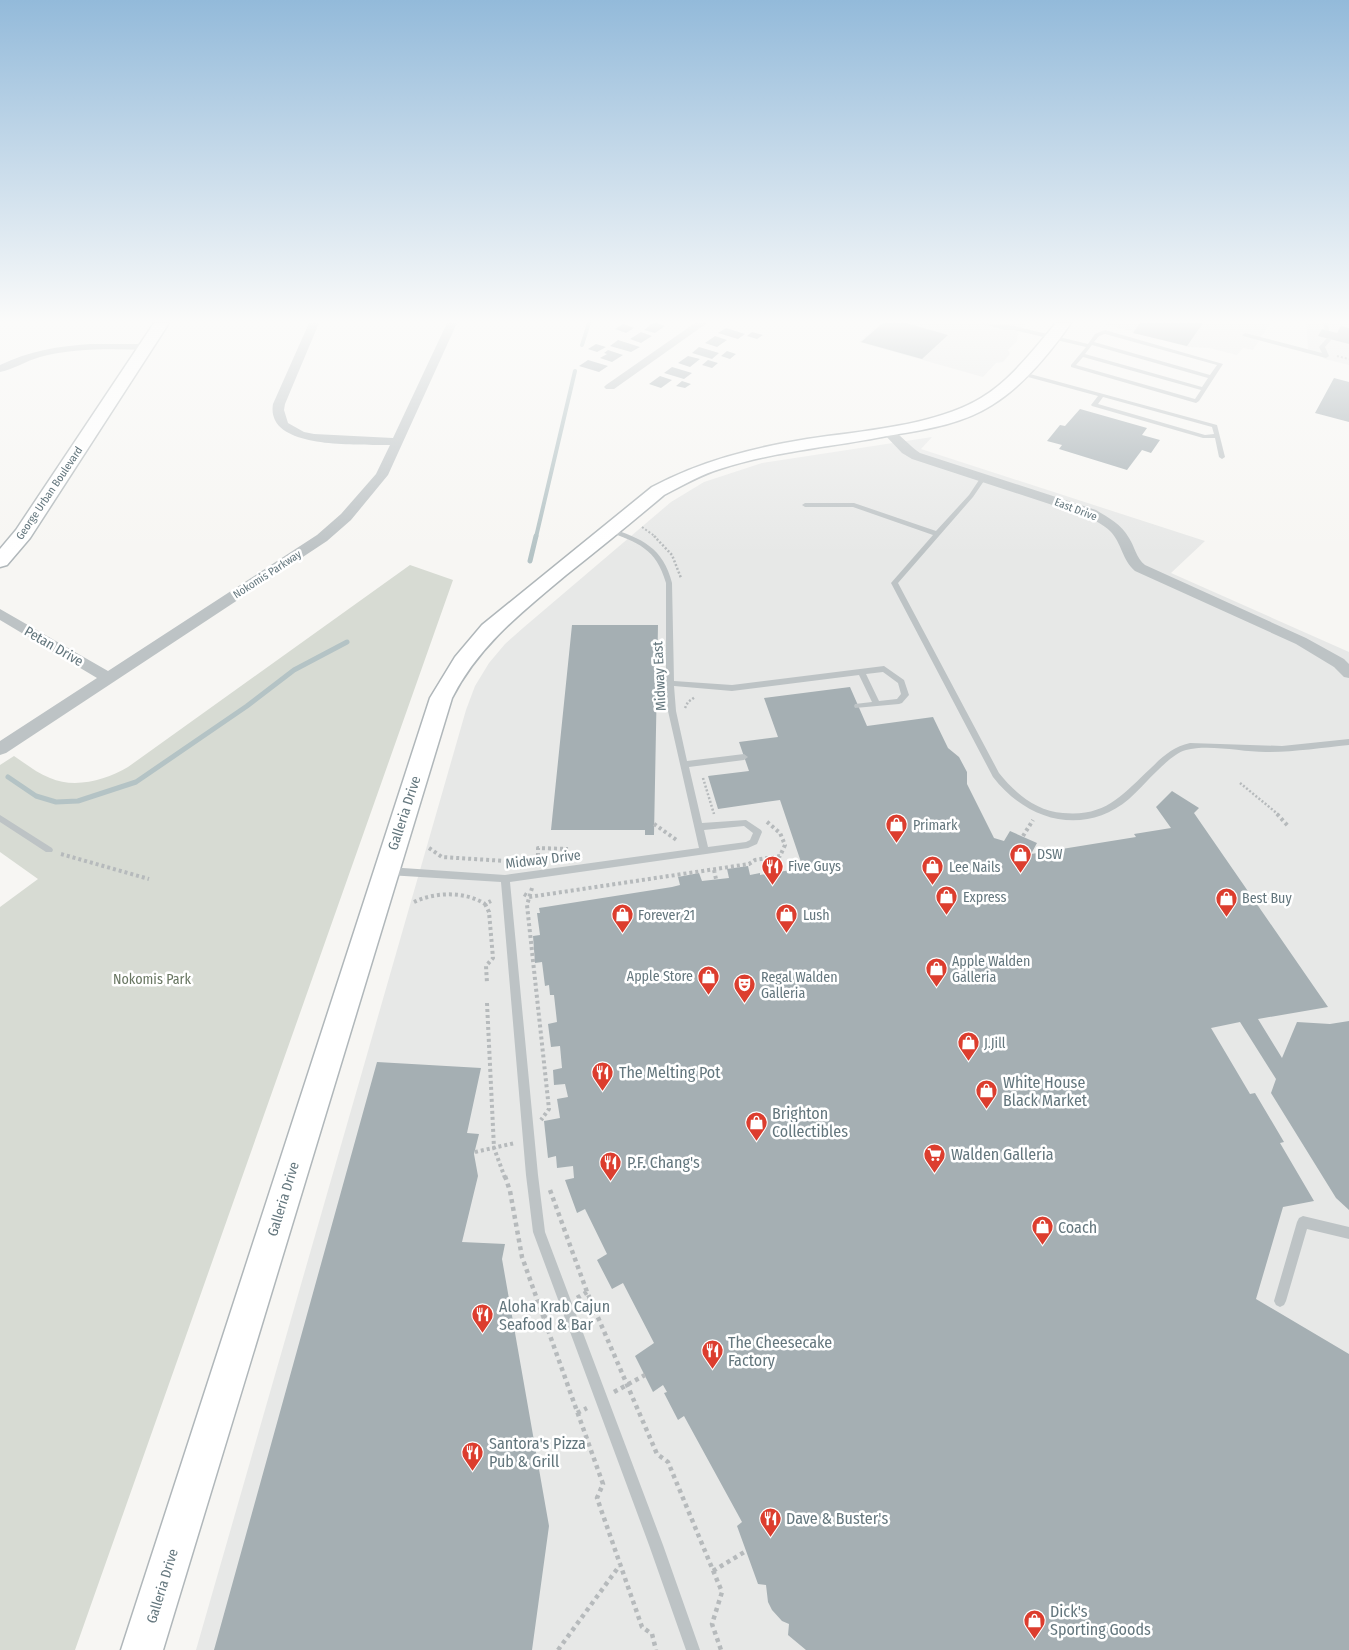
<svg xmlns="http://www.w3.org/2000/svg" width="1349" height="1650" font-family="'Fira Sans Condensed',sans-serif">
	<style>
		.built { fill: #e7e8e7 }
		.green { fill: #d7dbd3 }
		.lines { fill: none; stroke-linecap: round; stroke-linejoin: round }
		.stream-far1 { stroke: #b4c3c5; stroke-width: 4 }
		.stream { stroke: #b4c3c5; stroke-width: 5 }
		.building { fill: #a5afb3 }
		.secondary-casing { stroke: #b0b7ba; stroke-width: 3 }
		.path-far3 { stroke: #b6babc; stroke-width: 2; stroke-dasharray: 2 2; stroke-linecap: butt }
		.path-far2 { stroke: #b6babc; stroke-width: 2.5; stroke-dasharray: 2 2; stroke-linecap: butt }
		.path-far1 { stroke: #b6babc; stroke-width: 4; stroke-dasharray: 3 3; stroke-linecap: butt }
		.path { stroke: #b6babc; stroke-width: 4.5; stroke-dasharray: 4 4; stroke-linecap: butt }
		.lane { fill: #bdc3c5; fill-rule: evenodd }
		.street { fill: #bdc3c5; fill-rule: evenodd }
		.secondary { fill: #fff; fill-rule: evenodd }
		.labels { text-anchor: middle; stroke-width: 5; stroke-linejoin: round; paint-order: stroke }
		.far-street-label { font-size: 11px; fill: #63767d; stroke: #fff }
		.street-label { font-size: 14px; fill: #63767d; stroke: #fff }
		.poi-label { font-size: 14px; fill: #63767d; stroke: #fff; text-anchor: start }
		.park-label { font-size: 14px; fill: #687661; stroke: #fff }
		.near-poi-label { font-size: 16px; fill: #63767d; stroke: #fff; text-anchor: start }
	</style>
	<rect width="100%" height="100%" fill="#f7f6f3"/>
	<!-- built -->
	<path class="built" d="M881 323H1026L1018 332 1017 341 1008 350 1010 354 1003 362 996 363 983 377 859 342Z
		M1101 323H1270L1253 350 1243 348 1237 355 1209 348 1188 347Z
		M1306 323H1349V365L1325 359 1308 349Z
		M932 437 921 449 1205 541 1171 573 1349 652V1650H196L466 710 475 686 489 663 505 644 523 628 671 502 704 482 762 463Z"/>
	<!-- green -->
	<path class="green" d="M410 565 453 580 75 1650H0V907L38 879 0 852V765L14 756C26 764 37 773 50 778 75 789 106 780 128 767Z"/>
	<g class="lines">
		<!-- stream-far1 -->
		<path class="stream-far1" d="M582 345 589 323
			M536 537 575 371"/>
		<!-- stream -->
		<path class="stream" d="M530 561 536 536
			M8 777 36 796 56 802 78 801 136 782 247 706 294 670 347 642"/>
	</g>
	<!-- building -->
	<path class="building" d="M653 323H656L665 326 655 333 644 330Z
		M883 323H906L948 335 922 359 861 342Z
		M1140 323H1203L1187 346 1133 333Z
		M623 324 634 328 626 333 615 329Z
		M1341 326 1349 328V344L1318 336 1322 329 1337 333Z
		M726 328 745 334 738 339 718 333Z
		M641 332 652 336 641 343 630 339Z
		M752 332 763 335 757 339 747 336Z
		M715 336 727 340 717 347 705 343Z
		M618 340 640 347 631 352 610 346Z
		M596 344 606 347 597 352 588 349Z
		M699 347 719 353 712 359 692 353Z
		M608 350 623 355 612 362 600 358 607 354 604 353Z
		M727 351 736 354 730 359 721 356Z
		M688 356 700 359 690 367 678 363Z
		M588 360 608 366 599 372 579 366Z
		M708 360 718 363 712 368 702 365Z
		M672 367 692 373 684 379 664 373Z
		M660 376 672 380 661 388 649 384Z
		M1334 378 1349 382V422L1315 413Z
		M682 381 691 384 685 388 676 386Z
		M1080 409 1147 428 1142 435 1160 440 1151 453 1142 450 1127 470 1059 449 1062 445 1047 441 1060 425 1065 426Z
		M572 625H658L654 835H645V830H551Z
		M850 687 867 726 933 717 948 748 959 757 967 772V784L994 838 1004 841 1010 831 1037 843 1031 854 1136 837 1134 834 1171 828 1156 807 1172 791 1199 808 1194 813 1328 1007 1258 1019 1282 1058 1297 1022 1330 1024 1349 1021V1210L1336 1198 1271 1093 1276 1079 1240 1022 1211 1028 1250 1094 1255 1093 1284 1142 1280 1143 1314 1201 1283 1207 1256 1299 1349 1354V1650H806L788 1635 789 1624 782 1621 772 1610 768 1602 766 1585 758 1584 737 1526 742 1522 684 1416 678 1420 664 1393 667 1392 663 1385 653 1392 635 1356 654 1343 623 1283 612 1289 597 1260 607 1254 585 1209 577 1213 565 1180 574 1178 573 1166 557 1168 556 1156 548 1158 544 1121 560 1118 557 1099 568 1097 565 1084 554 1085 553 1070 562 1068 560 1046 551 1047 548 1024 557 1022 554 995H550L549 985 545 986 542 962 535 963 533 936 540 935 537 913H540L539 908 672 887 680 885 678 877 699 873 702 881 729 878 727 869 748 866 750 875 760 873V875L803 868 780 800 718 809 708 776 749 771 739 742 778 737 764 698Z
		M377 1062 481 1068 467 1133 479 1134 474 1154 478 1176 462 1242 505 1244 502 1259 549 1526 532 1650H214Z"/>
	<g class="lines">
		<defs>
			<path id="secondary" d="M154 323H169L30 538 7 565 0 567V549L16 530Z
				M1056 323H1071C1050 353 1023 386 992 405 961 425 922 430 887 436 832 447 776 451 723 468 702 474 683 485 664 495 632 522 599 549 566 575 522 612 479 645 452 698L163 1650H121L430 698 455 657 482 625 652 487C701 461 752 448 807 439 860 431 935 426 981 398 1011 380 1033 350 1056 323Z"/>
		</defs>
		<!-- secondary casing -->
		<use href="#secondary" class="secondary-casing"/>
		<!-- path-far3 -->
		<path class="path-far3" d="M1337 356 1349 359
			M642 527 656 537"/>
		<!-- path-far2 -->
		<path class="path-far2" d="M654 536 672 555 681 578
			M685 708 688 702 695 697
			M703 778 714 814
			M1240 783 1279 815"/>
		<!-- path-far1 -->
		<path class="path-far1" d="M1277 814 1289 827
			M654 824 678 841
			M1023 836 1033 820
			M429 848 442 857 522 862
			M61 854 149 879
			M536 860H538V848L568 849
			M714 870 716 879
			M532 888 527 905 549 1109 541 1120
			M524 894 529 897 749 864 755 860 780 856 785 845 780 833 766 821
			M414 902C435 892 465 891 485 904L491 901
			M485 904 489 912 493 958 486 966 487 983
			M487 1003 494 1148 505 1178
			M475 1152 515 1143"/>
		<!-- path -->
		<path class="path" d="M505 1176 510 1191 522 1257 603 1484 597 1498 642 1627 652 1634 656 1650
			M550 1190 587 1292 657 1454 668 1462 722 1592 712 1624 721 1650
			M577 1298 587 1292
			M543 1317 551 1312
			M614 1392 645 1375
			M577 1413 587 1408
			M713 1571 746 1551
			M558 1650 620 1565"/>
		<!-- lane -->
		<path class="lane" d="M980 323 1014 326 1088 344 1095 334 1105 330 1223 364 1199 401 1196 403 1071 367V365L1086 347 1014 330H1005ZM1105 334 1217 365 1210 375 1094 342 1099 336ZM1092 345 1208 378 1202 387 1085 354ZM1083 357 1201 390 1195 399 1076 365Z
			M1323 323H1328L1329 331H1325Z
			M1245 333 1322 353 1319 347 1327 338 1332 339 1325 347 1329 356 1326 358 1243 336 1242 335Z
			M1019 371 1217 425 1225 457 1222 459 1219 457 1215 438H1203L1092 406 1091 405 1098 396 1017 374V372ZM1103 397 1212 427 1214 434 1205 435 1098 404Z
			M981 477 986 478 973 497 898 583 999 773C1015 793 1036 811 1063 813 1106 817 1122 795 1151 768 1163 756 1173 747 1190 743L1282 746 1349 739V745C1321 748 1294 752 1266 752 1241 752 1210 744 1186 750 1169 754 1143 787 1129 799 1084 837 1027 821 993 777L891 583 933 535 853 507H805L802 505 805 503H854L936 531 969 495Z
			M609 528C642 538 663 548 672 583L674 681 732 685 884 666 904 680 909 695 902 703 899 704 855 708 854 706 855 704 872 702 859 675 732 691 674 686 676 711 687 761 744 754 748 757 744 760 689 767 702 823 746 820 761 830 762 832 757 844 748 848 510 882 538 1175 545 1232 663 1545 700 1650H686L649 1545 533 1232 526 1175 501 882 388 875 385 874 383 871 385 868 388 867 505 875 699 848 668 711 666 683V583C656 548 638 543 607 531V529ZM883 672 898 683 901 694 897 699 879 701 866 674ZM744 826 753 833 750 840 746 842 708 847 704 830Z
			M0 815 52 848 53 850 52 852H46L0 822Z
			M1303 1216 1349 1227V1239L1307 1229 1286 1301 1284 1305 1280 1307 1276 1305 1274 1301 1297 1222 1299 1218Z"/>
		<!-- street -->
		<path class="street" d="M309 323H319L285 404 284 410 288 423 304 432 314 434 393 438 447 323H457L388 475 351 520 327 541 6 753 0 755V741L97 678 0 620V609L108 671 317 535 341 514 376 474 390 445C361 444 265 451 273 404Z
			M695 323H707L614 389H606L604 387 606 385Z
			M90 344H147L152 347 147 350C111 349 75 348 40 357 26 361 14 369 0 372V365C29 351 59 346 90 344Z
			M888 428C898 431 910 447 920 453L1096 510C1109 518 1121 524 1129 538 1135 547 1136 558 1145 565L1306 638 1344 659 1349 664V678L1344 677 1334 667 1296 644 1135 571C1122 560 1122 543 1110 531 1104 525 1094 520 1086 516L912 459 902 453 884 434 882 432Z"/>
		<!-- secondary -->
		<use href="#secondary" class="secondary"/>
	</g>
	<!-- sky -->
	<linearGradient id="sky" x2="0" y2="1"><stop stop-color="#93bada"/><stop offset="0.58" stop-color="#fbfbfa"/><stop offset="1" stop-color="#fbfbfa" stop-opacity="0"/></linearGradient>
	<rect width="1349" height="554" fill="url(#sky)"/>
	<!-- icons -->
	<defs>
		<symbol id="shop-pin" viewBox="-11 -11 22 30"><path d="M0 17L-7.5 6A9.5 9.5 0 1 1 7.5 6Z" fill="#dc3d2e" stroke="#fff"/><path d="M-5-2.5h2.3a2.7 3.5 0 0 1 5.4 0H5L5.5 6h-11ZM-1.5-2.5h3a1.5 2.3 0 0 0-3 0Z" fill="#fff"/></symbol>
		<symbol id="restaurant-pin" viewBox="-11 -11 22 30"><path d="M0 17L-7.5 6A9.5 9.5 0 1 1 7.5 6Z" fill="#dc3d2e" stroke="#fff"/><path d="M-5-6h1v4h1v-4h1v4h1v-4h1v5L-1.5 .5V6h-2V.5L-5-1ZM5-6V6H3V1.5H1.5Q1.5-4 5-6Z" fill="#fff"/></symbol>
		<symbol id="theatre-pin" viewBox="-11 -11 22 30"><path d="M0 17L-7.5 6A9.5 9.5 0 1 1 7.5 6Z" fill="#dc3d2e" stroke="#fff"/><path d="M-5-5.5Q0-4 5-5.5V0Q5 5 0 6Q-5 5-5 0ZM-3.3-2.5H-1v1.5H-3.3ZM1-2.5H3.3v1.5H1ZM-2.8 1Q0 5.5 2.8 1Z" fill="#fff"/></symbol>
		<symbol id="supermarket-pin" viewBox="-11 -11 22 30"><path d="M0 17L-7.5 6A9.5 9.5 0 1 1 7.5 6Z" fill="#dc3d2e" stroke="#fff"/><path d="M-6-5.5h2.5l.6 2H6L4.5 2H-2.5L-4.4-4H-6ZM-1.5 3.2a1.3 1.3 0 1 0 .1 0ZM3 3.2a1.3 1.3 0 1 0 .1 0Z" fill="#fff"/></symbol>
	</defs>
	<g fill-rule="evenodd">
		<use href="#shop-pin" x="884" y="812" width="25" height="34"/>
		<use href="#shop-pin" x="1008" y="842" width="25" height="34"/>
		<use href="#restaurant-pin" x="760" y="854" width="25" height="34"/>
		<use href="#shop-pin" x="920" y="854" width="25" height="34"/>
		<use href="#shop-pin" x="934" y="884" width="25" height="34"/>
		<use href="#shop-pin" x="1214" y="886" width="25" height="34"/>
		<use href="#shop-pin" x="610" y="902" width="25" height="34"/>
		<use href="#shop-pin" x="774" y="902" width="25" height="34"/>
		<use href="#shop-pin" x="924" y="956" width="25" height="34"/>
		<use href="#shop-pin" x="696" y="964" width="25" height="34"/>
		<use href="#theatre-pin" x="732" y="972" width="25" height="34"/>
		<use href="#shop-pin" x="956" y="1030" width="25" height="34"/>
		<use href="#restaurant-pin" x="590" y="1060" width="25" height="34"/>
		<use href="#shop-pin" x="974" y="1078" width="25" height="34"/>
		<use href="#shop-pin" x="744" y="1110" width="25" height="34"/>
		<use href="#supermarket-pin" x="922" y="1142" width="25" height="34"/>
		<use href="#restaurant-pin" x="598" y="1150" width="25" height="34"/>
		<use href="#shop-pin" x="1030" y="1214" width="25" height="34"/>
		<use href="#restaurant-pin" x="470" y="1302" width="25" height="34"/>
		<use href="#restaurant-pin" x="700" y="1338" width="25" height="34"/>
		<use href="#restaurant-pin" x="460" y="1440" width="25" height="34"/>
		<use href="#restaurant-pin" x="758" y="1506" width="25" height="34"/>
		<use href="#shop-pin" x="1022" y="1608" width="25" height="34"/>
	</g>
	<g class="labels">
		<!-- far-street labels -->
		<g class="far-street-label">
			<text transform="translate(49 493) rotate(-56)" y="4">George Urban Boulevard</text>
			<text transform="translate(1076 509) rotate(21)" y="4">East Drive</text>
			<text transform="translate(267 574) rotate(-33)" y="4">Nokomis Parkway</text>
		</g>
		<!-- street labels -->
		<g class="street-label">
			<text transform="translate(54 646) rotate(30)" y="5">Petan Drive</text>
			<text transform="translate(659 676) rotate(-93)" y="5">Midway East</text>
			<text transform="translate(404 813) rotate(-72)" y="5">Galleria Drive</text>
			<text transform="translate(543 859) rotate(-7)" y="5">Midway Drive</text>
			<text transform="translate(283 1199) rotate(-73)" y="5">Galleria Drive</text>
			<text transform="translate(162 1586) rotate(-73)" y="5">Galleria Drive</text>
		</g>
		<!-- poi labels -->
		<g class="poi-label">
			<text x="913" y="830">Primark</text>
			<text x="1037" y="859">DSW</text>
			<text x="788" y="871">Five Guys</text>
			<text x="949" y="872">Lee Nails</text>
			<text x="963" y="902">Express</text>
			<text x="1242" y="903">Best Buy</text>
			<text x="638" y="920">Forever 21</text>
			<text x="803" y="920">Lush</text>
			<text x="952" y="966">Apple Walden<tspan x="952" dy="16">Galleria</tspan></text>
			<text x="693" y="981" text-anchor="end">Apple Store</text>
			<text x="761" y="982">Regal Walden<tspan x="761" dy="16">Galleria</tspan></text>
			<text x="984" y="1048">J.Jill</text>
		</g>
		<!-- park labels -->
		<g class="park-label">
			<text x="152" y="984">Nokomis Park</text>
		</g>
		<!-- near-poi labels -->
		<g class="near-poi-label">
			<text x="619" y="1078">The Melting Pot</text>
			<text x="1003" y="1088">White House<tspan x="1003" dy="18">Black Market</tspan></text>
			<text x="772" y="1119">Brighton<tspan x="772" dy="18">Collectibles</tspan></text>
			<text x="951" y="1160">Walden Galleria</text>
			<text x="627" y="1168">P.F. Chang's</text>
			<text x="1058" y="1233">Coach</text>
			<text x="499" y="1312">Aloha Krab Cajun<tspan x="499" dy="18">Seafood &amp; Bar</tspan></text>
			<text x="728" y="1348">The Cheesecake<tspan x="728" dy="18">Factory</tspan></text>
			<text x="489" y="1449">Santora's Pizza<tspan x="489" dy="18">Pub &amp; Grill</tspan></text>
			<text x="786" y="1524">Dave &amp; Buster's</text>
			<text x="1050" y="1617">Dick's<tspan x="1050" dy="18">Sporting Goods</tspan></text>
		</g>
	</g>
</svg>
